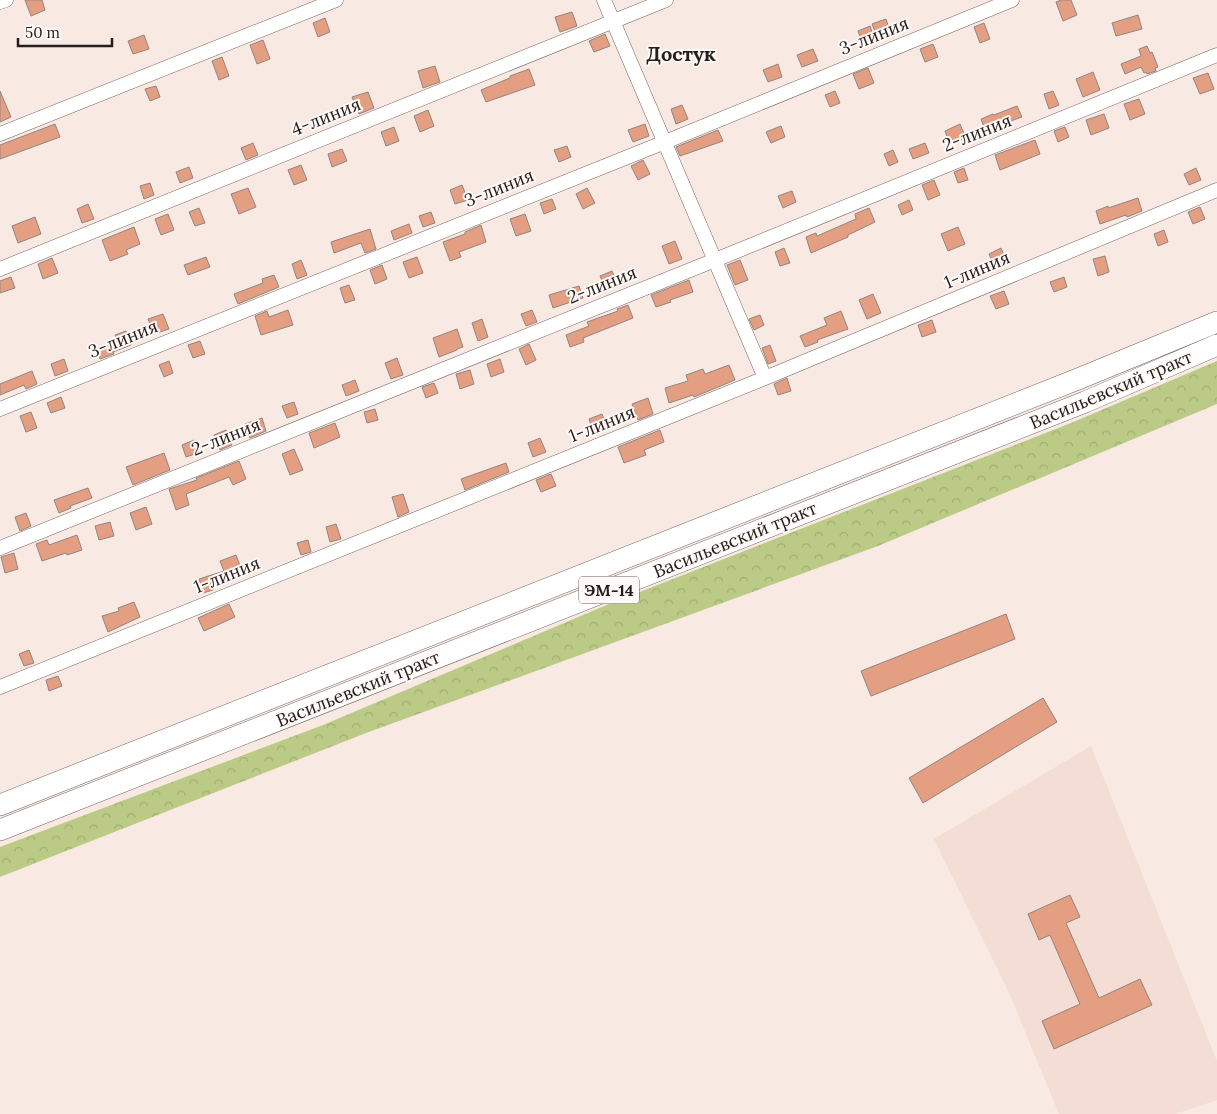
<svg xmlns="http://www.w3.org/2000/svg" width="1217" height="1114" font-family="Lora,serif">
	<style>
		.built { fill: #f4ddd4 }
		.forest { fill: url(#forest-crowns) }
		.building { fill: #e49e81; stroke: #938580 }
		.lines { fill: none; stroke-linecap: round; stroke-linejoin: round }
		.street-casing { stroke: #746762; stroke-width: 15 }
		.primary-casing { stroke: #746762; stroke-width: 22 }
		.street { stroke: #fff; stroke-width: 14 }
		.primary { stroke: #fff; stroke-width: 21 }
		.labels { text-anchor: middle; stroke-width: 4; stroke-linejoin: round; paint-order: stroke }
		.shield { fill: #fef8f6; stroke: #655f5d; stroke-width: 1 }
		.shield-label { font-size: 16px; font-weight: bold; fill: #231e1c }
		.street-label { font-size: 18px; fill: #231e1c; stroke: #fef8f6 }
		.quarter-label { font-size: 20px; font-weight: bold; fill: #231e1c; stroke: #fef8f6 }
	</style>
	<defs>
		<pattern id="forest-crowns" width="20" height="18" patternUnits="userSpaceOnUse" patternTransform="scale(1.25)"><rect width="20" height="18" fill="#bbcb86"/><path d="M2 6a3 3 0 1 1 6 0M12 15a3 3 0 1 1 6 0" fill="none" stroke="#a0ae73"/></pattern>
	</defs>
	<rect width="100%" height="100%" fill="#f8e9e3"/>
	<!-- built -->
	<path class="built" d="M1091 746 1217 1061V1100L1175 1114H1059L1010 995 934 839Z"/>
	<!-- forest -->
	<path class="forest" d="M1217 361V404L878 546 366 733 0 877V847L323 725 609 604 1071 423Z"/>
	<!-- building -->
	<path class="building" d="M25 0H42L45 10 31 16Z
		M1061 0H1071L1077 15 1063 21 1056 2Z
		M572 12 577 26 560 32 555 17Z
		M1138 15 1142 29 1116 36 1112 23Z
		M325 18 330 32 318 37 313 23Z
		M886 19 889 28 876 34 872 24Z
		M984 23 990 39 980 43 974 27Z
		M870 26 874 37 862 42 858 31Z
		M605 34 610 46 594 52 589 41Z
		M144 35 149 49 133 54 128 41Z
		M263 40 270 59 257 64 250 45Z
		M933 44 938 57 925 62 920 49Z
		M1147 46 1150 53 1152 52 1158 67 1155 68 1156 71 1147 74 1146 72 1144 73 1141 67 1125 74 1121 64 1141 56 1139 49Z
		M813 49 818 61 802 67 797 55Z
		M222 57 229 76 219 80 212 61Z
		M778 64 782 77 768 82 763 70Z
		M435 66 440 82 423 88 418 71Z
		M868 68 874 83 859 89 853 74Z
		M529 69 535 85 486 102 481 90 510 78V76Z
		M1093 72 1100 90 1083 97 1076 79Z
		M1208 73 1214 89 1200 94 1193 78Z
		M156 86 160 97 150 101 145 89Z
		M0 91 11 117 0 122Z
		M835 91 840 103 830 107 825 95Z
		M1053 91 1059 105 1049 109 1044 94Z
		M368 92 374 108 359 114 352 97Z
		M1139 99 1145 114 1130 120 1124 104Z
		M682 105 688 119 676 124 671 109Z
		M1017 106 1022 117 985 130 981 119 993 114 994 115Z
		M428 110 434 126 420 132 414 116Z
		M1104 114 1109 128 1091 135 1086 120Z
		M55 124 60 137 0 159V145Z
		M645 124 649 136 633 142 628 130Z
		M960 124 966 138 950 144 945 131Z
		M781 126 785 137 771 143 766 132Z
		M394 127 399 141 386 146 381 132Z
		M1065 127 1069 137 1058 142 1054 131Z
		M718 130 723 141 680 156 676 147Z
		M1035 140 1040 154 1000 170 995 155Z
		M253 143 258 155 246 160 241 148Z
		M925 143 929 153 913 159 909 149Z
		M567 146 571 157 559 162 554 150Z
		M342 149 347 161 332 167 328 154Z
		M893 150 898 162 889 166 884 154Z
		M643 160 650 174 638 180 631 166Z
		M301 165 307 180 294 185 288 170Z
		M189 167 193 178 180 183 176 172Z
		M964 168 968 180 958 183 954 172Z
		M1196 168 1201 180 1189 185 1184 174Z
		M934 180 940 195 928 200 922 185Z
		M150 183 154 195 144 199 140 186Z
		M462 185 468 200 455 204 450 190Z
		M248 188 256 207 239 214 231 194Z
		M587 188 595 203 583 209 576 194Z
		M792 191 796 202 783 208 778 196Z
		M1138 198 1142 211 1127 217 1126 215 1100 224 1096 211 1108 206V208Z
		M552 199 556 209 544 214 540 203Z
		M909 200 913 210 902 215 898 205Z
		M88 204 94 219 82 223 77 209Z
		M1200 207 1205 219 1193 224 1188 212Z
		M199 208 205 223 195 226 189 212Z
		M869 208 875 222 848 235V237L811 253 806 237 816 233 817 236 856 219 855 214Z
		M431 212 435 223 423 227 419 216Z
		M168 214 174 230 161 235 155 219Z
		M525 214 531 231 516 236 510 219Z
		M35 217 41 234 18 243 12 226Z
		M409 224 412 233 394 240 391 231Z
		M481 225 486 242 459 252 461 257 450 261 443 242 465 234V232Z
		M134 227 140 244 126 250 128 254 110 261 102 240Z
		M958 227 965 244 948 251 941 234Z
		M370 229 376 249 365 253 361 243 334 253 331 242Z
		M1164 230 1168 242 1158 246 1154 234Z
		M675 241 682 259 669 264 662 246Z
		M784 248 790 263 780 266 775 252Z
		M1001 248 1007 262 995 268 989 254Z
		M1105 256 1109 272 1098 276 1093 259Z
		M206 257 210 267 188 275 184 265Z
		M417 257 423 273 409 278 403 262Z
		M52 258 58 273 43 279 38 264Z
		M301 260 307 275 297 279 292 264Z
		M740 260 748 280 735 285 727 265Z
		M382 265 387 279 375 284 370 270Z
		M612 271 617 283 605 288 600 276Z
		M274 275 279 287 238 304 234 294 263 283 262 279Z
		M11 277 15 288 0 293V281Z
		M1064 277 1067 287 1054 292 1050 282Z
		M689 280 693 292 670 300 671 302 656 307 651 295Z
		M349 285 355 300 345 303 340 288Z
		M579 286 583 298 553 308 549 295Z
		M1004 291 1009 304 996 309 990 296Z
		M873 294 881 313 867 319 859 300Z
		M628 305 633 318 583 338 584 342 570 347 566 335 589 326 587 322 618 311 617 309Z
		M288 310 293 325 261 335 255 316 267 311 269 317Z
		M532 310 537 322 526 326 521 314Z
		M841 311 848 329 817 340 818 342 805 347 800 336 827 325 824 318Z
		M163 314 169 329 154 334 148 319Z
		M760 315 764 325 754 330 749 319Z
		M482 319 488 337 478 341 472 323Z
		M932 320 936 332 922 337 918 325Z
		M457 329 463 347 457 349V350L439 357 433 338Z
		M126 331 131 345 113 352 114 354 100 359 96 348 117 340 115 335Z
		M200 341 205 354 193 358 188 345Z
		M529 344 536 360 526 365 519 349Z
		M770 345 776 361 768 364 762 348Z
		M397 358 403 375 391 379 385 363Z
		M64 359 68 371 55 376 51 364Z
		M500 359 504 372 491 377 487 364Z
		M169 361 173 373 164 377 159 365Z
		M729 365 735 380 694 397 693 395 669 403 665 388 688 381 686 375 703 369 705 374Z
		M470 370 474 384 460 389 456 374Z
		M32 371 37 384 26 389 24 385 0 395V384Z
		M787 378 791 391 778 395 774 384Z
		M355 380 359 391 346 396 342 385Z
		M434 383 438 393 426 398 422 387Z
		M61 397 65 408 51 413 47 403Z
		M648 398 653 414 638 420 632 404Z
		M294 402 298 414 287 418 282 406Z
		M375 409 378 420 367 423 364 412Z
		M31 412 37 428 26 432 20 416Z
		M602 414 607 427 593 432 589 419Z
		M262 418 266 431 250 438 245 424Z
		M335 423 340 437 314 448 309 433Z
		M226 430 232 445 220 450 214 435Z
		M660 430 664 442 644 450 646 455 624 463 618 447Z
		M540 438 546 452 533 457 528 443Z
		M194 440 198 453 186 457 182 445Z
		M294 449 303 470 290 475 282 454Z
		M164 453 170 470 133 485 126 467Z
		M239 461 246 479 233 485 229 477 186 494 189 505 176 510 169 489 197 480 196 478Z
		M506 463 509 472 465 490 461 479Z
		M551 474 556 486 541 492 536 480Z
		M88 488 92 498 70 506 71 508 59 513 54 500Z
		M403 494 409 512 398 517 392 497Z
		M146 507 152 524 136 530 130 513Z
		M26 513 31 526 20 531 15 517Z
		M110 522 114 536 99 540 95 526Z
		M336 524 341 539 330 542 326 527Z
		M77 535 82 550 67 555 66 553 42 561 36 544 47 540 49 545Z
		M308 540 311 552 301 555 297 543Z
		M14 553 18 569 5 573 1 557Z
		M236 555 244 576 212 587 213 590 203 593 199 579 224 571 220 561Z
		M134 602 140 617 108 632 102 616 119 611 118 608Z
		M229 604 235 617 204 631 198 618Z
		M1006 614 1015 639 871 696 861 671Z
		M29 650 34 663 24 666 19 654Z
		M58 676 62 686 49 691 46 680Z
		M1043 698 1057 722 923 803 909 778Z
		M1070 895 1080 917 1066 923 1099 998 1140 979 1152 1005 1054 1049 1042 1021 1080 1004 1050 935 1039 940 1028 914Z"/>
	<g class="lines">
		<defs>
			<path id="street" d="M604 0 765 378
				M0 2 6 0
				M0 134 336 0
				M0 269 666 0
				M0 409 665 142 1012 0
				M0 548 715 260 1217 55
				M0 687 765 378 1217 190"/>
			<path id="primary" d="M0 805 1078 379 1217 322
				M0 830 1085 402 1217 345"/>
		</defs>
		<!-- street casing -->
		<use href="#street" class="street-casing"/>
		<!-- primary casing -->
		<use href="#primary" class="primary-casing"/>
		<!-- street -->
		<use href="#street" class="street"/>
		<!-- primary -->
		<use href="#primary" class="primary"/>
	</g>
	<g class="labels">
		<!-- shield labels -->
		<rect class="shield" x="579" y="576.5" width="60" height="27" rx="4"/>
		<g class="shield-label">
			<text x="609" y="596">ЭМ-14</text>
		</g>
		<!-- street labels -->
		<g class="street-label">
			<text transform="translate(874 36) rotate(-22)" y="6">3-линия</text>
			<text transform="translate(326 117) rotate(-22)" y="6">4-линия</text>
			<text transform="translate(977 133) rotate(-22)" y="6">2-линия</text>
			<text transform="translate(499 188) rotate(-22)" y="6">3-линия</text>
			<text transform="translate(977 270) rotate(-23)" y="6">1-линия</text>
			<text transform="translate(602 285) rotate(-22)" y="6">2-линия</text>
			<text transform="translate(123 339) rotate(-22)" y="6">3-линия</text>
			<text transform="translate(1111 390) rotate(-23)" y="6">Васильевский тракт</text>
			<text transform="translate(602 424) rotate(-22)" y="6">1-линия</text>
			<text transform="translate(226 437) rotate(-22)" y="6">2-линия</text>
			<text transform="translate(735 540) rotate(-22)" y="6">Васильевский тракт</text>
			<text transform="translate(227 575) rotate(-22)" y="6">1-линия</text>
			<text transform="translate(358 689) rotate(-22)" y="6">Васильевский тракт</text>
		</g>
		<!-- quarter labels -->
		<g class="quarter-label">
			<text x="681" y="61">Достук</text>
		</g>
	</g>
	<!-- scale -->
	<path d="M18 38v8h94v-8" fill="none" stroke="#231e1c" stroke-width="2.5"/>
	<text x="25" y="38" font-size="15" fill="#231e1c" stroke="#fef8f6" stroke-width="4" paint-order="stroke">50 m</text>
</svg>
